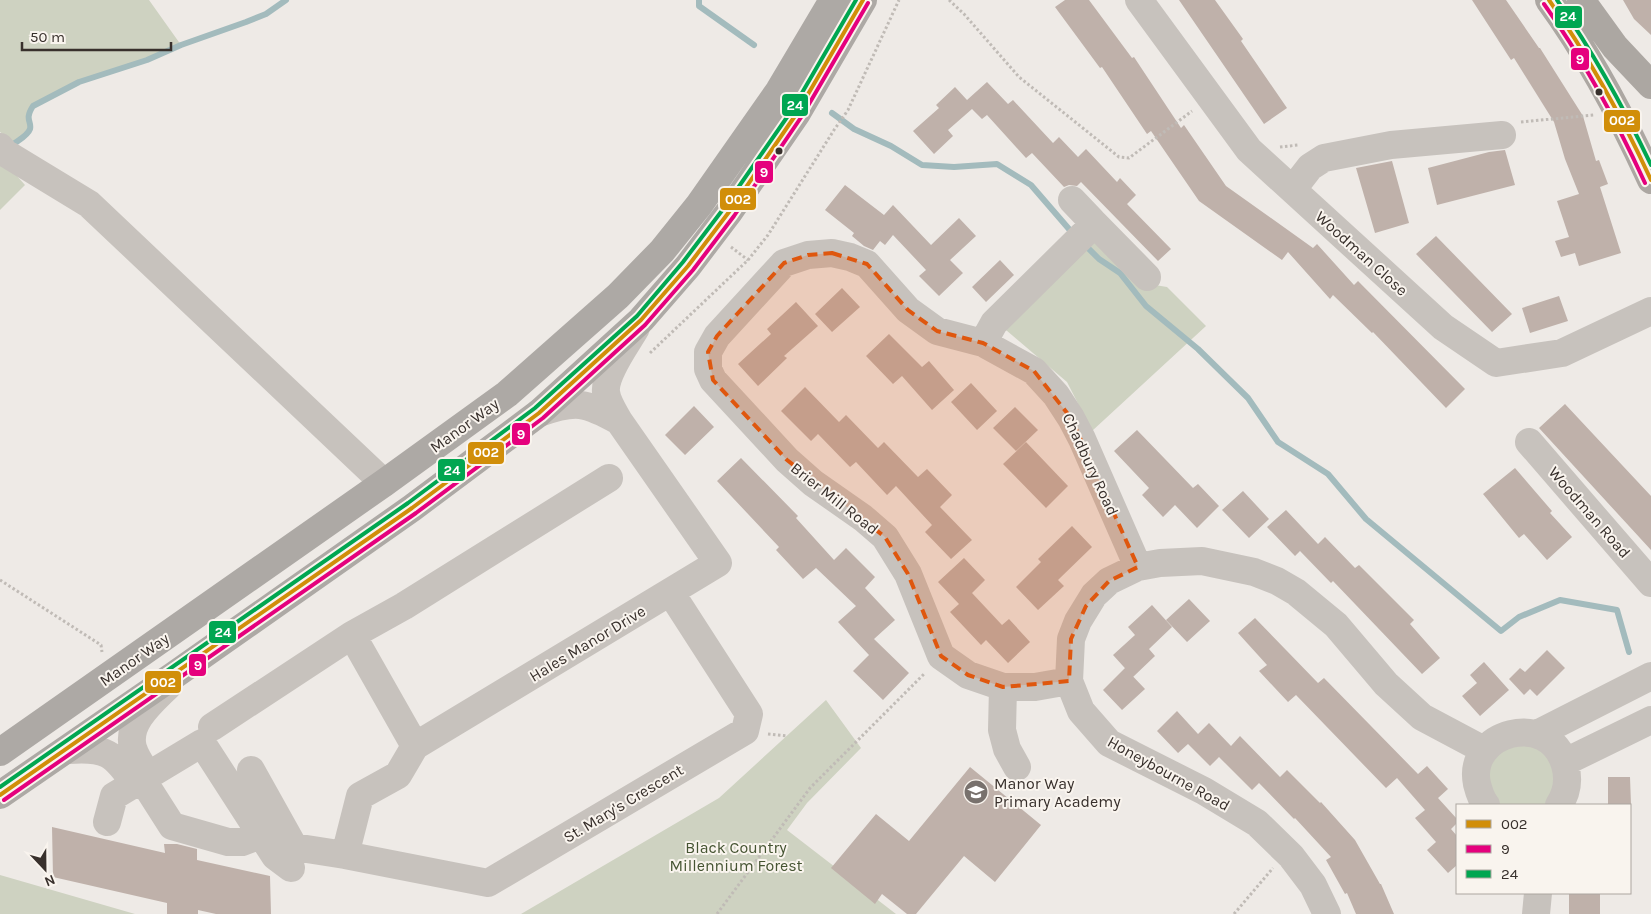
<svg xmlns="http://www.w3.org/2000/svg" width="1651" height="914" font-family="Karla,sans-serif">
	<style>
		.green { fill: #ced2c1 }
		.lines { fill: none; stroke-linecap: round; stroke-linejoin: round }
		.stream { stroke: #a3bbbd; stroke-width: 6 }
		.building { fill: #bfb1aa }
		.path { stroke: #c0bbb6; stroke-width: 3; stroke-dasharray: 2.5 2.5; stroke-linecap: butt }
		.minor { stroke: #c7c2bd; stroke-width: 28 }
		.major { stroke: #aca7a2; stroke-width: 28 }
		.highway { stroke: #ada9a5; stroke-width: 28 }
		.bus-1-casing { stroke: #f9f4ee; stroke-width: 8 }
		.bus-2-casing { stroke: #f9f4ee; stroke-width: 8 }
		.bus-3-casing { stroke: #f9f4ee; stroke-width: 8 }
		.bus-1 { stroke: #d18e09; stroke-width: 4 }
		.bus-2 { stroke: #e5007d; stroke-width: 4 }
		.bus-3 { stroke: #00a651; stroke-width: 4 }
		.marked { fill: #df570e; fill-opacity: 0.2; stroke: #df570e; stroke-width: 4; stroke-dasharray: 10 6; stroke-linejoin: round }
		.bus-dot { fill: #38302c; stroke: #f9f4ee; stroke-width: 2 }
		.labels { text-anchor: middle; stroke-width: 4; stroke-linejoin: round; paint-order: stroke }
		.street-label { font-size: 16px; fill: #38302c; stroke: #f9f4ee }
		.poi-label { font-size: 16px; fill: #38302c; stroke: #f9f4ee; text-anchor: start }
		.park-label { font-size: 16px; fill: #455432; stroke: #f9f4ee }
		.line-badge { stroke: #f9f4ee; stroke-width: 2 }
		.badge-label { font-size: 14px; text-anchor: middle; font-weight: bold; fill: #fff }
	</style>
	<rect width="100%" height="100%" fill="#eeeae6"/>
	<!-- green -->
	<path class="green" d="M0 0H149L181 45 147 60 79 82 33 106C24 120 32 121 30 129 28 135 19 140 15 143L0 132Z
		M0 157 25 185 0 210Z
		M1098 231 1155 285 1167 287 1206 326 1092 431 1067 382 1006 330Z
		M826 700 861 748 807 803 787 830 896 914H521L719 798Z
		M1511 745 1535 746 1552 761 1557 784 1546 805H1497L1493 802C1487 767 1480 767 1511 745Z
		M0 875 135 914H0Z"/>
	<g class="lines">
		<!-- stream -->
		<path class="stream" d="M699 0V6L754 45
			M832 113 854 129 891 146 922 165 954 167 997 164 1031 185 1075 236
			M15 143C19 140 28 135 30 129 32 121 24 120 33 106L79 82 147 60 181 45 246 22 266 14 286 0
			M1084 244 1099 259 1120 273 1146 306 1198 349 1248 398 1278 442 1328 474 1366 519 1501 631 1519 617 1560 600 1617 610 1629 652"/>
	</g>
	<!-- building -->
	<path class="building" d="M1065 0H1089L1132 58 1134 57 1181 128 1184 125 1226 186 1313 248 1317 244 1354 285 1358 281 1465 389 1446 408 1373 332 1372 333 1333 295 1330 299 1288 252 1282 260 1199 201 1151 131 1147 134 1102 67 1100 68 1055 7Z
		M1179 0H1215L1243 39 1241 41 1287 108 1264 124Z
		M1472 0H1506L1539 48H1540L1583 116 1596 161 1599 160 1608 184 1600 187 1621 253 1579 266 1575 253 1561 257 1555 241 1569 237 1557 201 1579 194 1565 159 1554 122 1514 58 1511 60Z
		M1623 0H1651V35L1634 19Z
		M987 82 1008 104 1013 100 1053 143 1059 137 1078 157 1086 149 1117 182 1120 178 1136 195 1127 204 1171 249 1158 261 1081 182 1077 186 1069 185 1064 187 1032 153 1026 158 987 115 982 119 972 109 948 130 953 136 934 154 913 131 939 108 936 105 955 87 967 100Z
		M1505 150 1515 185 1437 205 1428 168 1489 152Z
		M1392 161 1409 223 1375 233 1356 168Z
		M845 185 884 215 893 205 931 245 959 218 976 236 950 260 963 273 939 296 919 276 926 270 893 235 885 245 880 241 873 250 864 246 852 236 854 233 825 210Z
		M1436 236 1512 314 1492 332 1416 254Z
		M1000 260 1014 275 986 302 972 287Z
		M842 288 860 307 832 332 815 314Z
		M1559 296 1568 321 1530 333 1522 308Z
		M796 302 818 326 784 356 787 358 758 386 738 364 771 334 767 329Z
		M889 334 922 367 929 361 954 390 932 410 902 376 893 384 866 356Z
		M971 383 997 411 977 430 951 402Z
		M805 387 839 422 846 415 878 448 884 442 918 477 927 469 952 495 940 507 972 540 951 559 925 532 932 525 896 486 887 495 856 462 850 467 818 434 811 441 781 411Z
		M1565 404 1651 496V550L1539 428Z
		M694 406 714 427 685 455 665 435Z
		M1015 407 1038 430 1016 451 993 428Z
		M1137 430 1193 488 1198 484 1219 506 1197 528 1175 505 1163 517 1142 495 1149 488 1114 451Z
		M1026 442 1068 486 1046 508 1003 464Z
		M741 458 798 516 796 518 834 560 846 548 875 577 865 588 895 620 874 639 909 673 883 700 853 671 869 655 838 622 856 606 816 568 803 579 776 550 779 547 717 481Z
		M1515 468 1552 511 1550 513 1572 537 1547 560 1524 534 1519 538 1483 494Z
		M1243 491 1269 519 1249 538 1222 510Z
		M1286 510 1318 544 1325 537 1355 568 1359 565 1414 620 1410 624 1440 658 1422 674 1333 581 1331 583 1300 551 1295 556 1267 527Z
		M1072 526 1092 547 1058 580 1064 586 1038 610 1016 587 1041 562 1038 559Z
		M964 558 985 580 972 593 1002 625 1009 619 1030 642 1008 663 986 640 981 645 950 612 959 604 938 582Z
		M1189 599 1210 621 1187 642 1166 620Z
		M1152 605 1172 627 1149 649 1155 656 1133 677 1113 655 1135 635 1128 627Z
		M1255 618 1318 683 1324 678 1418 774 1427 766 1448 789 1438 798 1457 819V823L1451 829 1457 836V865L1448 873 1427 850 1436 842 1415 818 1425 810 1397 778 1386 788 1296 695 1288 702 1259 671 1267 665 1238 633Z
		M1547 650 1565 668 1537 696 1530 689 1524 695 1509 679 1520 668 1525 672Z
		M1484 662 1509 690 1480 716 1462 696 1477 683 1470 675Z
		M1125 668 1145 689 1122 710 1103 690Z
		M1177 711 1198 734 1209 723 1231 746 1240 736 1280 777 1287 770 1320 803 1321 802 1355 840 1380 884H1381L1394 914H1356L1347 893 1345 894 1326 860 1331 857 1295 818 1294 819 1259 783 1252 790 1219 757 1210 766 1188 744 1178 753 1157 731Z
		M970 767 1041 825 995 882 964 856 916 914H907L882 894 875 904 831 868 876 814 909 841Z
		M1608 777H1630L1631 805H1608Z
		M52 827 165 853 164 844H177L197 849V860L270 876 271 914H216L198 910V914H167V903L53 877Z
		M1569 893H1600V914H1569Z"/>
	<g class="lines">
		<!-- path -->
		<path class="path" d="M949 0 964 14 1019 77 1119 157 1129 158 1192 111
			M1521 122 1594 115
			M1280 147 1298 145
			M731 247 748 260
			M650 353 748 260 768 235 834 130 848 110 899 0
			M0 580 101 645 102 652
			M768 734 787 736
			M717 914 810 788 925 673
			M1234 914 1273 868"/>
		<!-- minor -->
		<path class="minor" d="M1139 0 1249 150 1443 327 1496 363 1562 353 1651 311
			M0 147 5 153 89 204 384 483
			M1293 189 1310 167 1324 158 1391 145 1502 135
			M1092 221 1147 277
			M983 343 994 323 1085 233 1092 221 1072 200
			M539 413C576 400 585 402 619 421
			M1529 442 1651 583
			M609 478 404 606 352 635 415 746 718 563 619 421C614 412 607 402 606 392 604 374 627 344 636 328
			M1069 681 1035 687H1003L968 675 941 656 908 574 885 537 863 518 813 483 787 460 713 380 708 369V352L717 336 784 263 808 255 832 253 850 257 867 264 908 310 937 331 983 343 1034 371 1056 395 1071 418 1082 439 1138 567
			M1003 687 1002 730 1007 749 1017 767
			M212 727 352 635
			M1537 734 1651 676
			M415 746 398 775 360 796 345 855 488 883 745 731 749 714 671 593
			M68 750C105 747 114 753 134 783
			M1565 762 1651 720
			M251 770 294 847 345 855
			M148 775C142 766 136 758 133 748 126 723 152 702 168 686
			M142 779 172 826 228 842H242L261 835
			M1486 805C1481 799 1479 792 1477 784 1466 732 1549 709 1565 765 1569 779 1567 793 1559 805
			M107 822 114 796 202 743 275 856 291 868
			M1327 914 1313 885 1291 856 1257 823 1204 791 1109 743 1081 711 1069 681 1071 639 1078 621 1094 595 1109 581 1138 567 1160 563 1202 561 1254 572 1277 581 1296 592 1336 625 1386 684 1422 717 1484 750
			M1536 914 1538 893"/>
		<!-- major -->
		<path class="major" d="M1549 0C1590 56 1622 117 1651 180
			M1581 0 1615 47 1651 85"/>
		<!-- highway -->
		<path class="highway" d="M0 752 384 483 507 394 618 296 662 251 699 205 779 91 833 0
			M0 795 173 676 412 508 539 413 641 320 688 266 729 212 797 113 863 0"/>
		<defs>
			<path id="bus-1" d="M1549 0C1589 57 1622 117 1651 180
				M0 795 412 508 539 413 641 320 688 266 729 212 797 113 863 0"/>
			<path id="bus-2" d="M1544 4C1584 60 1616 120 1645 183
				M4 800 416 513 543 418 645 325 693 270 734 216 802 116 868 3"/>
			<path id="bus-3" d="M1557 0C1593 52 1624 108 1651 165
				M0 787 408 503 535 408 637 316 683 262 724 208 792 110 856 0"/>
		</defs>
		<!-- bus-1 casing -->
		<use href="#bus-1" class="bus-1-casing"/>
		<!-- bus-2 casing -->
		<use href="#bus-2" class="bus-2-casing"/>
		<!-- bus-3 casing -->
		<use href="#bus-3" class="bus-3-casing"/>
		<!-- bus-1 -->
		<use href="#bus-1" class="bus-1"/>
		<!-- bus-2 -->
		<use href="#bus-2" class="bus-2"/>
		<!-- bus-3 -->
		<use href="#bus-3" class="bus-3"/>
	</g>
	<!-- marked area -->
	<path class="marked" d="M832 253 867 264 908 310 937 331 983 343 1034 371 1071 418 1138 567 1109 581 1086 606 1071 639 1069 681 1003 687 968 675 941 656 908 574 885 537 787 460 713 380 708 352 717 336 784 263 808 255Z"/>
	<!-- icons -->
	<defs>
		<symbol id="school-disc" viewBox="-11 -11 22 22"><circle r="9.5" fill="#78716d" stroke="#f9f4ee"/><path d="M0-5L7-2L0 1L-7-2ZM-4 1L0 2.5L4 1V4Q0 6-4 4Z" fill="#fff"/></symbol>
	</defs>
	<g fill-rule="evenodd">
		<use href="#school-disc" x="962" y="778" width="28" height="28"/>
	</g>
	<!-- markers -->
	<g class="bus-dot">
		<circle cx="1599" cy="92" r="4.5"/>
		<circle cx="779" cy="151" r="4.5"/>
	</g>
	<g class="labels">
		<!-- street labels -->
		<g class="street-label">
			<text transform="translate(1362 253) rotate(42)" y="6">Woodman Close</text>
			<text transform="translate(464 425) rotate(-36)" y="6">Manor Way</text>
			<text transform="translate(1091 464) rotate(65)" y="6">Chadbury Road</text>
			<text transform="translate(835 498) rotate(38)" y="6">Brier Mill Road</text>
			<text transform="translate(1590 512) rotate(49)" y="6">Woodman Road</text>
			<text transform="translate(587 643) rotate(-31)" y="6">Hales Manor Drive</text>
			<text transform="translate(134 659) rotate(-35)" y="6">Manor Way</text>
			<text transform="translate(1169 773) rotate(29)" y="6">Honeybourne Road</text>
			<text transform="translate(623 803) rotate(-31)" y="6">St. Mary's Crescent</text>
		</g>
		<!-- poi labels -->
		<g class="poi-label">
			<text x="994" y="789">Manor Way<tspan x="994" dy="18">Primary Academy</tspan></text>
		</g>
		<!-- park labels -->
		<g class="park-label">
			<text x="736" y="853">Black Country<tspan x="736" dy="18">Millennium Forest</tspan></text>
		</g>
	</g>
	<g class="line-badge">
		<rect x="1554" y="5" width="29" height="24" rx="5" fill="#00a651"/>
		<rect x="1570" y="47" width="20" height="24" rx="5" fill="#e5007d"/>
		<rect x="781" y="93" width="28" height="24" rx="5" fill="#00a651"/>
		<rect x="1603" y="109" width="38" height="24" rx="5" fill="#d18e09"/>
		<rect x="754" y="160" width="20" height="24" rx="5" fill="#e5007d"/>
		<rect x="719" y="187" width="38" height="24" rx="5" fill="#d18e09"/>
		<rect x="511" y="422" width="20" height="24" rx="5" fill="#e5007d"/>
		<rect x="467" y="441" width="38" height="24" rx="5" fill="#d18e09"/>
		<rect x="437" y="458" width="29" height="24" rx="5" fill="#00a651"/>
		<rect x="208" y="620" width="29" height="24" rx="5" fill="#00a651"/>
		<rect x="188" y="653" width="19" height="24" rx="5" fill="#e5007d"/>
		<rect x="144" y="670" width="38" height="24" rx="5" fill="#d18e09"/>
	</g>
	<g class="badge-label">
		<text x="1568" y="21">24</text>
		<text x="1580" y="64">9</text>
		<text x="795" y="110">24</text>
		<text x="1622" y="125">002</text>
		<text x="764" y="177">9</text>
		<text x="738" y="204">002</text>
		<text x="521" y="439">9</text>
		<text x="486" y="457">002</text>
		<text x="452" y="475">24</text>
		<text x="223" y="637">24</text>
		<text x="198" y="670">9</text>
		<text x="163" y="687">002</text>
	</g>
	<!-- legend -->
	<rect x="1456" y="804" width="175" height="90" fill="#f9f4ee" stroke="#aca6a0"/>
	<rect x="1466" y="820" width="25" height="8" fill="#d18e09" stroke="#aca6a0"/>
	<text x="1501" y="829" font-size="15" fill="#38302c">002</text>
	<rect x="1466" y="845" width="25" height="8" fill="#e5007d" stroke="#aca6a0"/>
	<text x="1501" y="854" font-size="15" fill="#38302c">9</text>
	<rect x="1466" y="870" width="25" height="8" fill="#00a651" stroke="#aca6a0"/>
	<text x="1501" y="879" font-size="15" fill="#38302c">24</text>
	<!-- north arrow -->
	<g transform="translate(45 869) rotate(158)" stroke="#f9f4ee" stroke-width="4" paint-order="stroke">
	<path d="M0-4L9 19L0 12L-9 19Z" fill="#38302c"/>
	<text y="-8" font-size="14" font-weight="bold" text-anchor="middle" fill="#38302c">N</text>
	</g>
	<!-- scale -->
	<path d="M22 42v8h149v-8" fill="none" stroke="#38302c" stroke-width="2.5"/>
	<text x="30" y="42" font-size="15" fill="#38302c" stroke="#f9f4ee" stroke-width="4" paint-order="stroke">50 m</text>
</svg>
